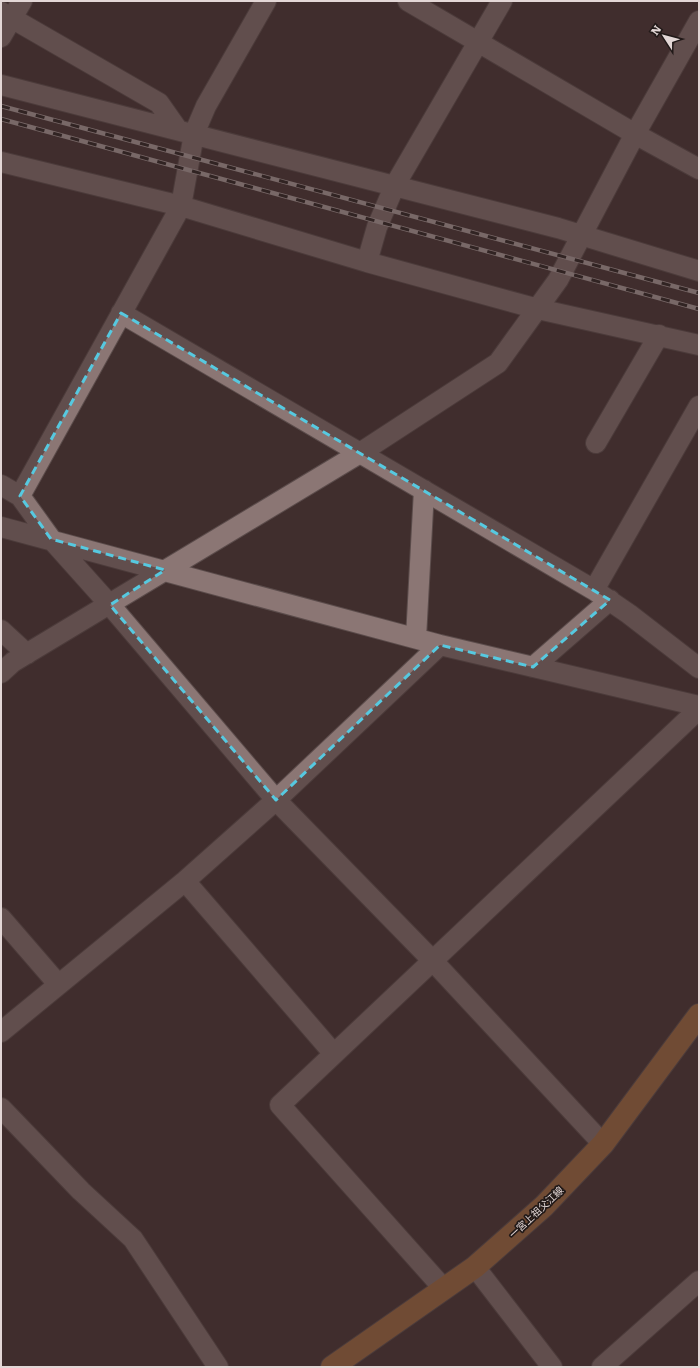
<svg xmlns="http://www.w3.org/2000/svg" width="700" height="1368" font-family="Literata,'Noto Sans JP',serif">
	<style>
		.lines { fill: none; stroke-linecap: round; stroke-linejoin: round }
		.minor-casing { stroke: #5b4c4b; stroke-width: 22 }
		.major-casing { stroke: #5b4c4b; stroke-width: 24 }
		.minor { stroke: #8b7674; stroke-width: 20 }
		.major { stroke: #ab703d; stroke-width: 22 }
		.rail-casing { stroke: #bcafae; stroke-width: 4.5 }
		.rail { stroke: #211918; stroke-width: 3; stroke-dasharray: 9; stroke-linecap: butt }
		.marked { fill: none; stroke: #56c9e0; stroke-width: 3; stroke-dasharray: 8 5; stroke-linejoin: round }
		.labels { text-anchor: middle; stroke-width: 3.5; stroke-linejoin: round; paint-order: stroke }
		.street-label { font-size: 10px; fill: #e3d7d6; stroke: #211918 }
	</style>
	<rect width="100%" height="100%" fill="#402e2d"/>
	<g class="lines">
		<defs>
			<path id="minor" d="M408 1 635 134 699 169
				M1 12 159 103 178 130
				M1 37 22 1
				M1 85 558 228 699 271
				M1 162 181 206 367 262 538 309 699 345
				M367 262 377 227 395 185 502 1
				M121 313 594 590 629 614 699 668
				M596 443 659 335
				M1 485 20 496 51 539 110 605 276 800 432 960 603 1144
				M20 496 181 206 194 134 206 106 266 1
				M1 527 440 645 699 706
				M594 590 699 406
				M1 630 27 654
				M416 638 424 490
				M533 667 610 600
				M1 673 13 662 360 453 498 363 558 280 635 134 699 21
				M185 881 334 1054
				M1 918 58 984
				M1 1032 185 881 276 800 440 645
				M1 1108 81 1191 133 1239 218 1367
				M475 1267 552 1367
				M444 1289 280 1105 699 709
				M602 1367 699 1281"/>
			<path id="major" d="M332 1367 475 1267 544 1206 603 1144 699 1015"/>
		</defs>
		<!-- minor casing -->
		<use href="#minor" class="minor-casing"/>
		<!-- major casing -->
		<use href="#major" class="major-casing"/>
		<!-- minor -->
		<use href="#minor" class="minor"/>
		<!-- major -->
		<use href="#major" class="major"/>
		<defs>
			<path id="rail" d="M1 106 699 293
				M1 119 699 309"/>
		</defs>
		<!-- rail casing -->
		<use href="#rail" class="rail-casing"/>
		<!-- rail -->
		<use href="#rail" class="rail"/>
	</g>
	<!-- marked area -->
	<path d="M0 0H700V1368H0ZM121 313 610 600 533 667 440 645 276 800 110 605 165 570 51 539 20 496Z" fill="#402e2d" fill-opacity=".55" fill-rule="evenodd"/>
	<path class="marked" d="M121 313 610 600 533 667 440 645 276 800 110 605 165 570 51 539 20 496Z"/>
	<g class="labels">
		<!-- street labels -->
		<g class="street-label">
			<text transform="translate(536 1212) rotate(-43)" y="4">一宮上祖父江線</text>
		</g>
	</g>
	<!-- border -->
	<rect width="700" height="1368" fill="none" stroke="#e3d7d6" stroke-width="4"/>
	<!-- north arrow -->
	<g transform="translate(664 36) rotate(306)" stroke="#211918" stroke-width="3" paint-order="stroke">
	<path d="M0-3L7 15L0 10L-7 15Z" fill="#e3d7d6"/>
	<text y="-6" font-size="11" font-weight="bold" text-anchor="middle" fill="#e3d7d6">N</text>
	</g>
</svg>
